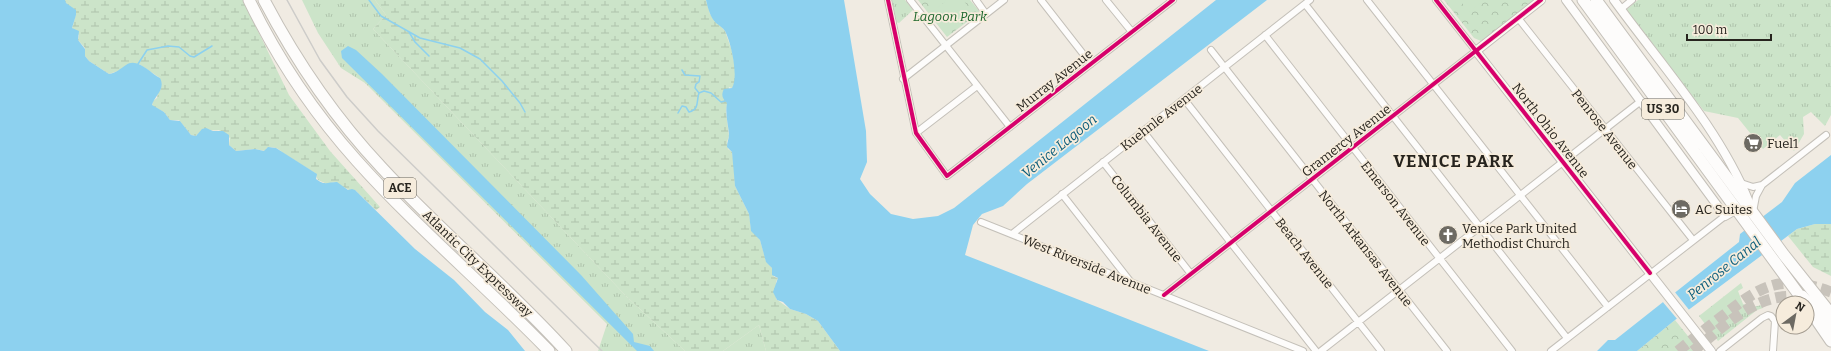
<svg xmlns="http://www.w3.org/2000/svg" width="1831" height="351" font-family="Bitter,serif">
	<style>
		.grass { fill: url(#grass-tufts) }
		.wetland { fill: url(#wetland-marsh) }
		.park { fill: url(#park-crowns) }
		.pitch { fill: #cce4c9 }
		.water { fill: #8dd1ef }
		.pier { fill: #f0ebe2 }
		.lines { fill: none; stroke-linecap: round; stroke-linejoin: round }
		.stream { stroke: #8dd1ef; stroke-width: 1.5 }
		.highway-tunnel { stroke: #c8c3bb; stroke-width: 11; stroke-dasharray: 11 5.5; stroke-linecap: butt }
		.street-casing { stroke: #c4c0b9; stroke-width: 8 }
		.secondary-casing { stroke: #c4c0b9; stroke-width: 10 }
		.highway-casing { stroke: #c4c0b9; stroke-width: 13 }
		.street { stroke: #fdfcfb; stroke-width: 6 }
		.secondary { stroke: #fdfcfb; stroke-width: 8 }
		.highway { stroke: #fdfcfb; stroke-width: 11 }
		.rail { stroke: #cdccc9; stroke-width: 1.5 }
		.cycleway-casing { stroke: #f6ecdc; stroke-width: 6 }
		.cycleway { stroke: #d6006c; stroke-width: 4 }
		.labels { text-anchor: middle; stroke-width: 3.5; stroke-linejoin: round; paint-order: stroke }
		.shield { fill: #f6ecdc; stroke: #656057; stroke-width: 1 }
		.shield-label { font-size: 12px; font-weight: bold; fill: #27241e }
		.park-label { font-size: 13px; font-style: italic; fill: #1d672d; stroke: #f6ecdc }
		.street-label { font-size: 13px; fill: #27241e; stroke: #f6ecdc }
		.poi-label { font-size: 13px; fill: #27241e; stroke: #f6ecdc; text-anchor: start }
		.water-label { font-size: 14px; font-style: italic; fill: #0b5d7b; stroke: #f6ecdc }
		.district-label { font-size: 17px; font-weight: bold; letter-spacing: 1px; fill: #27241e; stroke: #f6ecdc }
	</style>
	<defs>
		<pattern id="grass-tufts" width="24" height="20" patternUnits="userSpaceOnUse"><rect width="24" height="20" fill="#cce4c9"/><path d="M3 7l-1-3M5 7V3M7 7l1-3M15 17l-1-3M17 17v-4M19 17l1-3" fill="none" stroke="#afc3ac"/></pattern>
		<pattern id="wetland-marsh" width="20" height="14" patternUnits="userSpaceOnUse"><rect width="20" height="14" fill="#cce4c9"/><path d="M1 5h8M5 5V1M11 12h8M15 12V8" fill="none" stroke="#afc3ac"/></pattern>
		<pattern id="park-crowns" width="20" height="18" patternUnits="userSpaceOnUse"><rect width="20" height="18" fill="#cce4c9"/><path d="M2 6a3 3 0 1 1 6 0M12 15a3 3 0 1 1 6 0" fill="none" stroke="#afc3ac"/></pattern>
	</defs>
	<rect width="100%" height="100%" fill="#f0ebe2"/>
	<!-- grass -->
	<path class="grass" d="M302 0H375L386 15 373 29 626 296 685 351H598L607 324 365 83 341 68 318 33Z
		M891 0H905L913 10 899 23 896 22Z
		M1638 0H1831V115L1825 126 1811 112 1803 117 1804 134 1794 151 1780 135 1763 149 1738 118 1704 111 1655 49 1626 10Z
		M1741 283 1743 288 1738 291 1743 304 1753 307 1762 305 1763 308 1757 310 1718 341 1699 316Z
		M759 325 766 351H723Z"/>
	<!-- wetland -->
	<path class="wetland" d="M65 0H243L289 95 330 151 380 207 376 210 355 190H349L334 182 327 184 318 180 315 173 283 153C278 148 274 146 267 148L265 151 255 149 236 151 229 145 230 138 219 130C206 132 207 124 196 136L191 135 179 120H170L164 112 152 106 153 101 157 98 160 78 139 64 109 74 89 61 85 56V48L78 40 79 35 72 28 76 14 65 2Z
		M375 0H706L710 14 725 31 732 51 735 67V84L732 88 729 87 726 112 729 136 727 142 728 149 732 152 734 164 735 186 749 214 751 229 760 240 766 261 772 268 774 277 778 278 776 282V299L790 309 806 314 818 321 840 351H766L759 325 723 351H685L626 296 373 29 386 15Z
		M1815 224H1831V276L1813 267 1788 236 1797 229Z"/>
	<!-- park -->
	<path class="park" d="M918 0H970L980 12 947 37Z
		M1444 0H1535L1481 41 1474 38Z
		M1675 320 1700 351H1637Z"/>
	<!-- pitch -->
	<path class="pitch" d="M947 0H963L970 9 945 30 931 13Z
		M1460 0H1484L1469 12Z"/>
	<!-- water -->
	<path class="water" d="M0 0H65L66 3 76 10V15L72 28 79 31 78 40 85 49V56L89 61 109 74C116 73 120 69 126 65 137 57 150 73 160 78 166 90 154 96 152 105L164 112 170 120 180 121 191 135 196 136 202 129 206 128 213 131H223L229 135V145L236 151 255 149 264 151 268 147 276 148 317 174 316 179C325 186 327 182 337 182L348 190 352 189 355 190 415 249 454 280 485 312 508 330 525 351H0Z
		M706 0H844L866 131 867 162 860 179 870 194 891 214 913 219 938 216 954 208 1216 0H1267L1027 184 1003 206 982 214 973 225 965 255 1209 351H840L818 321 806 314 790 309 783 302 777 300 773 292 778 278 772 275V268L766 262 760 240 751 231 749 214 735 186 732 152 727 147C727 142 729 139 729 134 728 123 725 114 727 103 722 98 721 95 724 89L732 88C739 77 731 42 725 31 723 28 719 25 716 23 710 17 708 8 706 0Z
		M348 46 356 50 382 74 581 275 633 334 634 342 650 346 654 351H637L342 58 341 51Z
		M1831 155V224H1815L1797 229 1675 320 1637 351H1597L1608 340H1615L1739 242 1740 234 1782 202 1795 183Z"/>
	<!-- pier -->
	<path class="pier" d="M1674 291 1690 311 1678 320 1662 301Z"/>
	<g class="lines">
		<!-- stream -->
		<path class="stream" d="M369 0 381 16 420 38 460 48 480 59 502 81 520 103 525 112
			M409 32 415 42 429 56
			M138 64 147 50 168 46 179 47 190 56 194 57 212 46
			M682 70 685 75 700 76 699 82 696 84 695 88 699 93
			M699 93 704 91 711 93 721 102 725 101
			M678 113 682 106 686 107 689 112C700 109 696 101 699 93"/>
		<!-- highway-tunnel -->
		<path class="highway-tunnel" d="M1678 351C1693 339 1708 327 1724 315 1763 284 1782 274 1831 292
			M1693 351C1727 324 1760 288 1807 298"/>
		<defs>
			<path id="street" d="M888 0 916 133 947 176 1173 0
				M910 0 1010 127
				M976 0 986 14
				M1041 0 1091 64
				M1106 0 1132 32
				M1367 0 1608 307
				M1305 4 1567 338
				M1621 9 1632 0
				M1518 18 1693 240
				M1265 35 1512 351
				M1211 50 1447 351
				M903 79 1004 0
				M1184 99 1381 351
				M1143 131 1316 351
				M916 133 977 86
				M1103 162 1191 274
				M1741 183 1753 187 1762 185
				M1062 194 1130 281
				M1753 212 1756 196 1762 185 1826 135
				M981 222 1303 351
				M1012 234 1310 0
				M1164 295 1476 51 1436 0
				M1321 351 1641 101
				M1551 351 1725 216
				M1720 351 1762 318 1768 315 1771 316 1775 321 1773 351"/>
			<path id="secondary" d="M1541 0 1476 51 1711 351
				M1566 0 1725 216 1737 209
				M1614 0C1661 65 1719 128 1749 202"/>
			<path id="highway" d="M249 0C277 58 314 113 357 161 417 228 486 286 549 351
				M264 0C296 61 335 118 382 168 441 232 508 287 566 351
				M1583 0 1805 303
				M1596 0 1784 255 1831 314
				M1802 296 1831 328
				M1818 322 1831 341"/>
		</defs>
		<!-- street casing -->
		<use href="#street" class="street-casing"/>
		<!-- secondary casing -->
		<use href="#secondary" class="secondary-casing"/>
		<!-- highway casing -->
		<use href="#highway" class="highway-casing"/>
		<!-- street -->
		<use href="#street" class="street"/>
		<!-- secondary -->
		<use href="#secondary" class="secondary"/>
		<!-- highway -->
		<use href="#highway" class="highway"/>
		<!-- rail -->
		<path class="rail" d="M287 0 320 60 347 97 378 131 602 351"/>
		<defs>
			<path id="cycleway" d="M888 0 916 133 947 176 1173 0
				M1436 0 1650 273
				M1164 295 1541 0"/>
		</defs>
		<!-- cycleway casing -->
		<use href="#cycleway" class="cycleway-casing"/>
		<!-- cycleway -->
		<use href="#cycleway" class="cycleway"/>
	</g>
	<!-- icons -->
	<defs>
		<symbol id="supermarket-disc" viewBox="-11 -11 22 22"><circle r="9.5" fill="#6d6a63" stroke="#f6ecdc"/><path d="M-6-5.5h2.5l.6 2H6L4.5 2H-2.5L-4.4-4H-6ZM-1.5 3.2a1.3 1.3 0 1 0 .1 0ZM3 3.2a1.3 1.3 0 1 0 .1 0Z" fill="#fff"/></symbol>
		<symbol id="hotel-disc" viewBox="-11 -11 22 22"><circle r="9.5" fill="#6d6a63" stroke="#f6ecdc"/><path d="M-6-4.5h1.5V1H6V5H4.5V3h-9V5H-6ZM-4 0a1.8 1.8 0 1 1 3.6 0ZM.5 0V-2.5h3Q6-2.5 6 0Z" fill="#fff"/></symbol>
		<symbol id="church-disc" viewBox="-11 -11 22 22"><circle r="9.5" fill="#6d6a63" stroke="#f6ecdc"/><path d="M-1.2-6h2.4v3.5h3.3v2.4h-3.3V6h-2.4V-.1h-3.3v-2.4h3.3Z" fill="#fff"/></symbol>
	</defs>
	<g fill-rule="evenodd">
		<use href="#supermarket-disc" x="1742" y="132" width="22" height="22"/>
		<use href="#hotel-disc" x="1670" y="198" width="22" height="22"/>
		<use href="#church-disc" x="1437" y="224" width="22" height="22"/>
	</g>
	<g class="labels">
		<!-- shield labels -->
		<g class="shield">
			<rect x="1642" y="99" width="42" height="20" rx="3"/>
			<rect x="384" y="178" width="32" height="20" rx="3"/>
		</g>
		<g class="shield-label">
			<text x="1663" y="113">US 30</text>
			<text x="400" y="192">ACE</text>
		</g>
		<!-- park labels -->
		<g class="park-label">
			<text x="950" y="21">Lagoon Park</text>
		</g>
		<!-- street labels -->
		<g class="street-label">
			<text transform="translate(1054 80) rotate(-38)" y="5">Murray Avenue</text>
			<text transform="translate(1161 117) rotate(-38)" y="5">Kuehnle Avenue</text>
			<text transform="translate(1605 129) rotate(52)" y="5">Penrose Avenue</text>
			<text transform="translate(1551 130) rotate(52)" y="5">North Ohio Avenue</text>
			<text transform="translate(1346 140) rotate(-38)" y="5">Gramercy Avenue</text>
			<text transform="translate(1396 203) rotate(52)" y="5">Emerson Avenue</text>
			<text transform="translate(1147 218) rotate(52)" y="5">Columbia Avenue</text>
			<text transform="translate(1366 248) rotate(52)" y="5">North Arkansas Avenue</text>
			<text transform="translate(1305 253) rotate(52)" y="5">Beach Avenue</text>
			<text transform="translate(478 263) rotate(44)" y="5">Atlantic City Expressway</text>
			<text transform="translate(1087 264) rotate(22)" y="5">West Riverside Avenue</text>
		</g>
		<!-- poi labels -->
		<g class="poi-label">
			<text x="1767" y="148">Fuel1</text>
			<text x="1695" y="214">AC Suites</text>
			<text x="1462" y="233">Venice Park United<tspan x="1462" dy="15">Methodist Church</tspan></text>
		</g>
		<!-- water labels -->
		<g class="water-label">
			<text transform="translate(1059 146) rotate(-39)" y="5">Venice Lagoon</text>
			<text transform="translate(1724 268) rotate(-39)" y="5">Penrose Canal</text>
		</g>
		<!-- district labels -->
		<g class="district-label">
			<text x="1454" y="167">VENICE PARK</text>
		</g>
	</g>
	<!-- north arrow -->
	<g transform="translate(1795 315) rotate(32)"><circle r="19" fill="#f6ecdc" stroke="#a39c90"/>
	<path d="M0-3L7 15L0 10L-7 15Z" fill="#6d6a63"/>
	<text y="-6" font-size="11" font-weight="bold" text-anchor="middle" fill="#27241e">N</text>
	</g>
	<!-- scale -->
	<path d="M1687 34v6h84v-6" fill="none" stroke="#27241e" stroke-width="2"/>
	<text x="1693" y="34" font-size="12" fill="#27241e" stroke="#f6ecdc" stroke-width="3" paint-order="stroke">100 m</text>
</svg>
